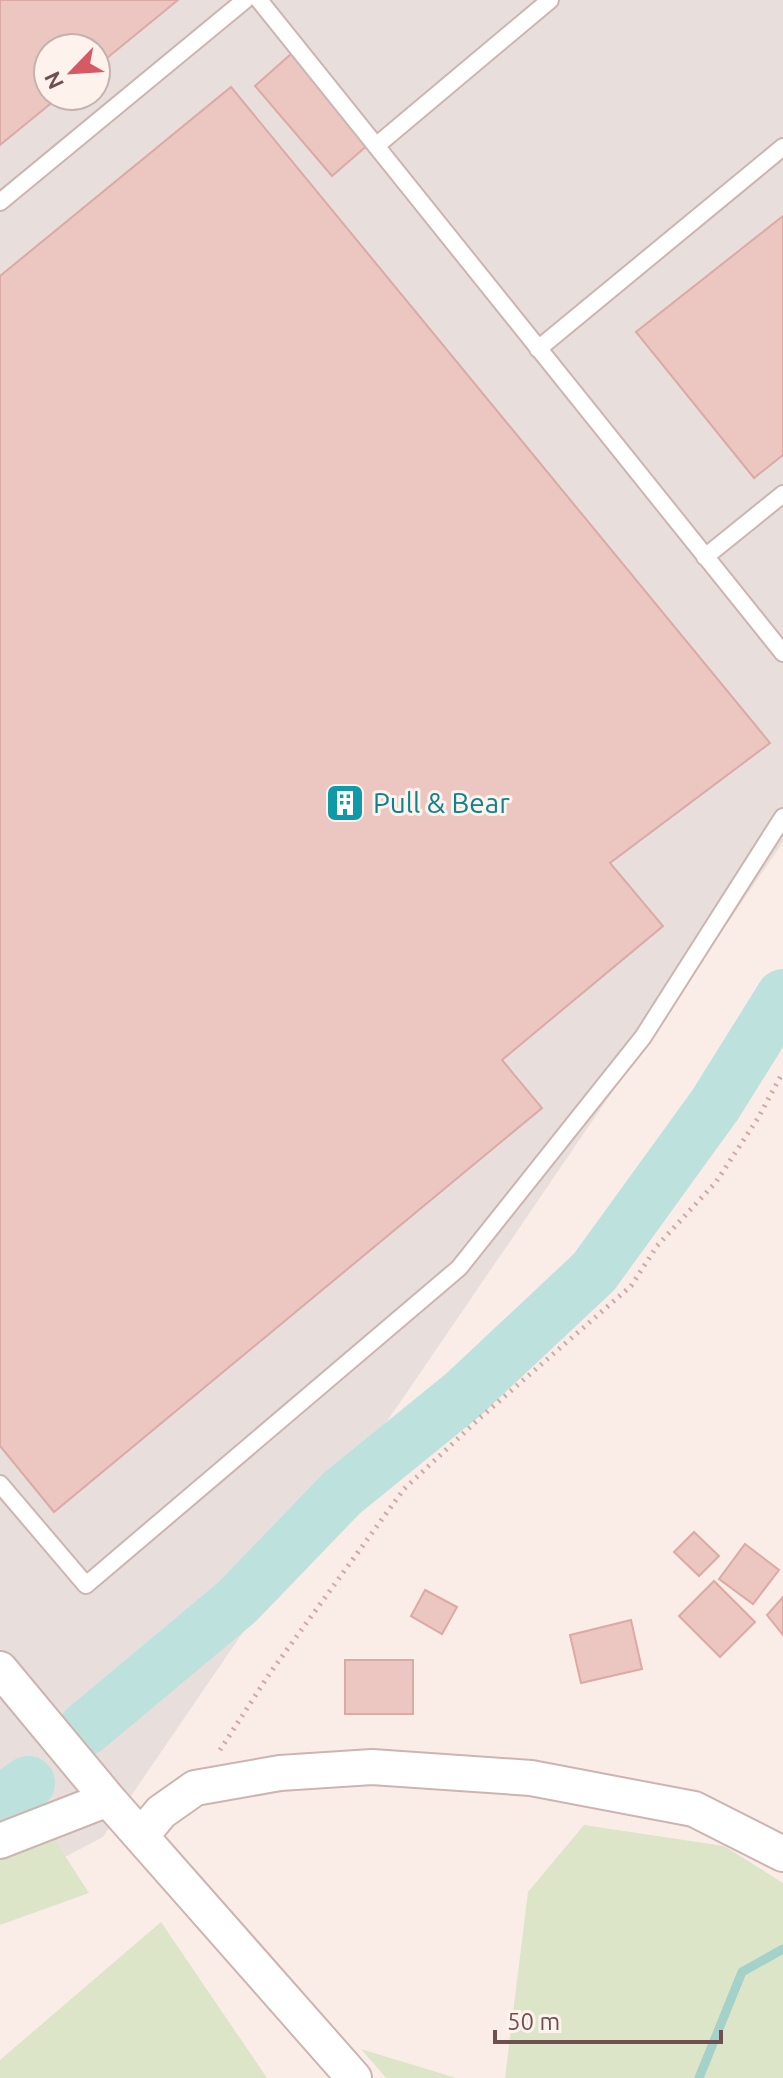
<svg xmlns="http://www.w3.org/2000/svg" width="783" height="2078" font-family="Ubuntu,sans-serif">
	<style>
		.industrial { fill: #e8dfdd; fill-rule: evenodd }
		.green { fill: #dce5c7 }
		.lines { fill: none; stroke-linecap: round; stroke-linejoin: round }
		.stream { stroke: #a5d1cb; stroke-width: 9 }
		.river { stroke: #bde1dc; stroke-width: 54 }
		.building { fill: #ecc6c1; stroke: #dca9a4; stroke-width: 2 }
		.service-casing { stroke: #ccb5b1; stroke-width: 20 }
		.minor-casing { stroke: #ccb5b1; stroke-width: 38 }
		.path { stroke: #d0a9a5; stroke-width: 5; stroke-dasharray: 2 6; stroke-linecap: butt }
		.service { stroke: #fff; stroke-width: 16 }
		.minor { stroke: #fff; stroke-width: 34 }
		.labels { text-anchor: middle; stroke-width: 6; stroke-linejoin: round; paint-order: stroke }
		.culture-label { font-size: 28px; fill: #0d838f; stroke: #fdf2ec; text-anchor: start }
	</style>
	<rect width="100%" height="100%" fill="#faede7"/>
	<!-- industrial -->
	<path class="industrial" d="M0 0H783V842L103 1837 0 1891ZM48 48H96V96H48Z"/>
	<!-- green -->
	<path class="green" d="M11 1772 89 1893 0 1925V1775Z
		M584 1825 724 1846 783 1883V2078H505L528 1892Z
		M161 1922 267 2078H0V2060Z
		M361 2049 456 2078H386Z"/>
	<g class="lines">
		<!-- stream -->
		<path class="stream" d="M699 2078 742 1972 783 1949"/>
		<!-- river -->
		<path class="river" d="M85 1729 237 1602 342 1493 464 1394 594 1272 715 1105 783 996
			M0 1803 28 1783"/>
	</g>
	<!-- building -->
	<path class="building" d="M0 0H178L96 67V48H48V96H60L0 145Z
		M291 54 369 144 332 176 255 86Z
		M231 87 770 743 610 863 663 926 502 1060 542 1108 54 1512 0 1446V276Z
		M783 216V455L754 478 636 332Z
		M694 1532 719 1556 699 1576 674 1552Z
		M745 1544 779 1570 753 1604 719 1579Z
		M714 1581 755 1622 720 1657 679 1616Z
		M425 1590 457 1607 442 1634 411 1616Z
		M783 1597V1635L767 1615Z
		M631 1620 642 1669 581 1683 570 1635Z
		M345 1660H413V1714H345Z"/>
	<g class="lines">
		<defs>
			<path id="service" d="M259 0 783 653
				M376 146 550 0
				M0 202 245 0
				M538 349 783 147
				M705 557 783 494
				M0 1484 86 1585 459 1268 643 1037 783 817"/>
			<path id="minor" d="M0 1669 108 1799 354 2078
				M141 1836 161 1812 195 1788 280 1773 372 1767 531 1778 694 1809 783 1854
				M0 1841 108 1799"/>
		</defs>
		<!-- service casing -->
		<use href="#service" class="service-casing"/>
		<!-- minor casing -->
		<use href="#minor" class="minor-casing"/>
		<!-- path -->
		<path class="path" d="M220 1750 270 1673 404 1489 481 1417 631 1286 657 1246 716 1182 758 1118 783 1072"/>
		<!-- service -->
		<use href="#service" class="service"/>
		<!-- minor -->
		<use href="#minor" class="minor"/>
	</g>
	<!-- icons -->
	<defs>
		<symbol id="building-square" viewBox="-11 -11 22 22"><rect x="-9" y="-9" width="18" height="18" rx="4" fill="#0f9aa8" stroke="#fdf2ec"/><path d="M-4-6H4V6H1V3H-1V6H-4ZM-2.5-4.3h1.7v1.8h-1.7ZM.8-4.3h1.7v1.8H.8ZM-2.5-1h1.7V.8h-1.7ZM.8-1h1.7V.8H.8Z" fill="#fff"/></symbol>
	</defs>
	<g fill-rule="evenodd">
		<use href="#building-square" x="323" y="781" width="44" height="44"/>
	</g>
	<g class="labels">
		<!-- culture labels -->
		<g class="culture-label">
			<text x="373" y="813">Pull &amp; Bear</text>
		</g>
	</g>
	<!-- north arrow -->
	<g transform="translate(72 72) rotate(245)"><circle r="38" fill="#fdf2ec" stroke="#c5b1ad" stroke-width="2"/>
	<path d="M0-6L14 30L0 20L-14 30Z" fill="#d55a63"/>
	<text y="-12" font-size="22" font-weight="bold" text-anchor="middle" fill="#70504e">N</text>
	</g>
	<!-- scale -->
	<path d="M495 2030v12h226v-12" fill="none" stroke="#70504e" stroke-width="4"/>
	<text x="507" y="2030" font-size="24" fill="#70504e" stroke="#fdf2ec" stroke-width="6" paint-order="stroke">50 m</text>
</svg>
